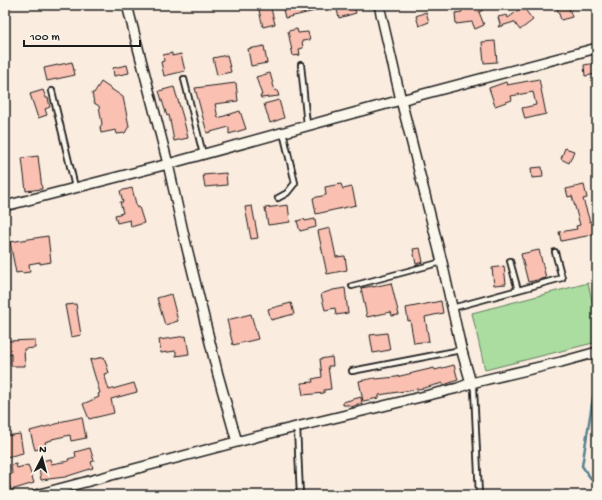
<svg xmlns="http://www.w3.org/2000/svg" width="602" height="500" font-family="'Gochi Hand',sans-serif">
	<style>
		.green { fill: #aadd9f; stroke: #637c5e }
		.lines { fill: none; stroke-linecap: round; stroke-linejoin: round }
		.stream { stroke: #578290; stroke-width: 2.5 }
		.building { fill: #fac1b2; stroke: #1c1c1c }
		.service-casing { stroke: #1c1c1c; stroke-width: 8 }
		.minor-casing { stroke: #1c1c1c; stroke-width: 12 }
		.service { stroke: #fbf7ec; stroke-width: 4.5 }
		.minor { stroke: #fbf7ec; stroke-width: 9 }
	</style>
	<rect width="100%" height="100%" fill="#fbece0"/>
	<filter id="ink" filterUnits="userSpaceOnUse"><feTurbulence type="fractalNoise" baseFrequency=".025" numOctaves="2"/><feDisplacementMap in="SourceGraphic" scale="8" xChannelSelector="R" yChannelSelector="G"/><feConvolveMatrix kernelMatrix="1 2 1 2 8 2 1 2 1" color-interpolation-filters="sRGB"/></filter>
	<g filter="url(#ink)">
		<!-- green -->
		<path class="green" d="M588 283 597 322V342L485 370 472 313Z"/>
		<g class="lines">
			<!-- stream -->
			<path class="stream" d="M597 373 582 466 597 487"/>
		</g>
		<!-- building -->
		<path class="building" d="M262 5H270L275 24 263 27 258 6Z
			M282 5H296L297 11 313 5 315 11 285 18Z
			M353 5 356 13 339 18 337 10Z
			M464 5H482L483 10 479 12 484 25 475 29 472 22 456 24 455 13 462 12 460 6Z
			M556 5H568L572 17 561 20Z
			M523 7 533 20 520 30 514 22 498 27 500 24 498 17 507 15 508 18Z
			M426 12 429 22 419 26 416 16Z
			M297 29 298 33 308 32 310 40 302 41 303 48 299 49 300 55 293 56 288 31Z
			M495 41 497 62 484 63 482 42Z
			M264 46 267 63 251 66 248 49Z
			M172 53V56L181 54 185 71 164 76 161 62 164 61 163 55Z
			M227 55 231 72 217 75 213 58Z
			M72 62 75 75 47 81 44 68Z
			M596 63 597 74 585 76 584 65Z
			M127 65 129 73 114 76 113 68Z
			M270 73 275 91 277 90 279 96 261 98 260 96 262 95 256 77Z
			M539 79 546 114 525 119 522 108 536 105 533 92 511 96 512 100 495 106 489 88 506 82 507 85Z
			M101 82 123 97 129 126 125 133 117 134 116 130 101 133 100 127 102 124 99 106 94 103 92 93H94Z
			M236 83 238 101 215 104 218 118 240 111 246 129 229 134V127L207 133 195 88Z
			M174 87 183 117 188 138 174 141 169 115 167 116 159 91Z
			M43 90 46 98H48L50 107 45 109 47 115 38 118 30 94Z
			M279 100 284 118 270 123 264 104Z
			M565 148 574 151 569 163 561 159Z
			M38 156 42 189 26 191 22 158Z
			M542 167 543 177 532 178 531 168Z
			M226 173 227 185 205 187 203 175Z
			M341 184 343 189 352 187 356 205 316 214 313 198 326 195 325 187Z
			M584 185 587 198 583 199 590 222 597 220V234L561 241 559 232 577 229 576 226 580 225 572 196 568 197 566 189Z
			M132 188 137 208 139 207 144 223 131 227 130 220 117 223 115 215 123 213 120 202H123L120 191Z
			M288 205 290 222 268 225 265 208Z
			M252 206 258 238 251 239 245 207Z
			M304 219 305 221 315 219 316 227 300 231 297 221Z
			M330 228 336 257 345 256 347 270 327 274 318 231Z
			M48 236 51 262 40 264V262L29 264 30 272 22 273V272L16 273 10 242Z
			M420 248 423 262 416 264 413 249Z
			M539 250 546 278 528 282 521 254Z
			M504 266 506 284 494 285 492 268Z
			M391 283 399 315 392 316 391 312 367 317 361 288 373 286V287Z
			M345 288 348 313 336 315 335 308 325 310 321 294 333 290Z
			M171 294 178 321 165 325 157 298Z
			M441 301 443 313 425 317 429 341 414 343 410 320 408 321 406 308Z
			M291 303 294 314 271 320 268 309Z
			M76 304 81 335 71 337 65 305Z
			M251 314 258 339 233 345 227 320Z
			M387 333 390 350 373 353 370 335Z
			M186 336 189 354 176 356V351L161 353 159 340Z
			M35 340V348L24 349 25 366H11V354H6V341Z
			M104 357 109 373 104 374 109 390 134 383 137 392 111 399 114 413 89 419 83 404 99 397 98 394 100 393 90 360Z
			M332 357 333 366H328L331 389 324 390V393L303 395 301 383 313 382 312 379 322 377 320 359Z
			M454 365 458 380 444 385 443 383 424 388 379 395V398L363 401 359 381 375 378 376 379 396 377 434 368 435 370Z
			M361 397 362 404H357V405L351 407 350 405H343V402Z
			M82 417 86 438 71 441 70 435 52 439V440L45 442 46 447 35 450 30 431 60 423 59 422Z
			M20 434 23 453 7 457 6 452H5V436Z
			M90 448 94 461 91 462 93 468 65 477 41 480 38 462 50 459 51 464 69 461 68 459 76 457 75 452Z
			M16 464 17 468 28 465 34 483 11 490 6 476 12 474 11 465Z"/>
		<g class="lines">
			<defs>
				<path id="service" d="M301 65 307 125
					M184 79 203 154
					M52 91 75 187
					M278 198 287 193 295 183 283 132
					M510 261 518 290
					M352 286 442 262
					M452 308 562 278 555 252
					M352 371 461 350
					M471 383 474 389 479 495
					M297 427 300 495"/>
				<path id="minor" d="M127 5 168 164 184 236 218 375 237 442
					M5 206 168 164 401 100 597 48
					M471 383 561 362 597 352
					M36 495 263 435 458 388 471 383 461 348 442 262 401 100 379 5"/>
			</defs>
			<!-- service casing -->
			<use href="#service" class="service-casing"/>
			<!-- minor casing -->
			<use href="#minor" class="minor-casing"/>
			<!-- service -->
			<use href="#service" class="service"/>
			<!-- minor -->
			<use href="#minor" class="minor"/>
		</g>
	</g>
	<!-- margin -->
	<rect width="602" height="500" fill="none" stroke="#fbf7ec" stroke-width="20"/>
	<rect x="10" y="10" width="582" height="480" fill="none" stroke="#1c1c1c" stroke-width="1.5" filter="url(#ink)"/>
	<!-- north arrow -->
	<g transform="translate(42 458) rotate(6)" stroke="#fbf7ec" stroke-width="3" paint-order="stroke">
	<path d="M0-3L7 15L0 10L-7 15Z" fill="#1c1c1c"/>
	<text y="-6" font-size="11" font-weight="bold" text-anchor="middle" fill="#1c1c1c">N</text>
	</g>
	<!-- scale -->
	<path d="M24 40v6h116v-6" fill="none" stroke="#1c1c1c" stroke-width="2"/>
	<text x="30" y="40" font-size="12" fill="#1c1c1c" stroke="#fbf7ec" stroke-width="3" paint-order="stroke">100 m</text>
</svg>
